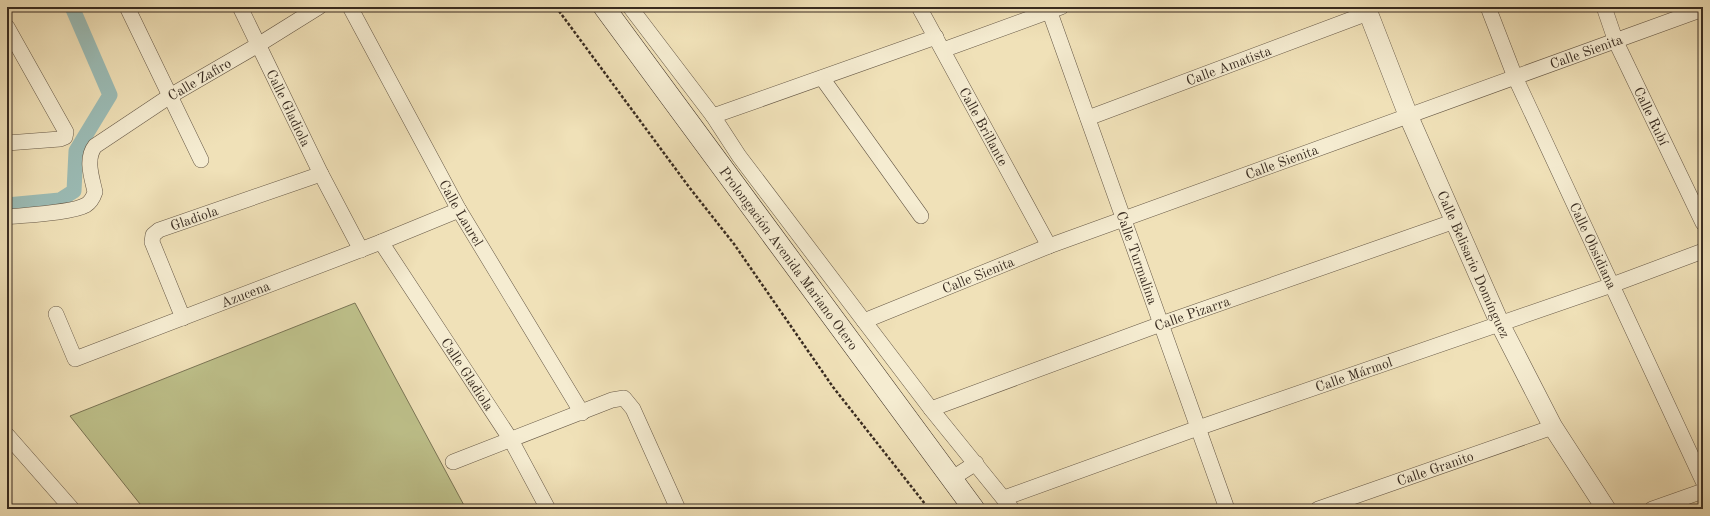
<svg xmlns="http://www.w3.org/2000/svg" width="1710" height="516" font-family="'Old Standard TT',serif">
	<style>
		.green { fill: #bec18b; stroke: #7b7656 }
		.lines { fill: none; stroke-linecap: round; stroke-linejoin: round }
		.canal { stroke: #9bbcb6; stroke-width: 15 }
		.minor-casing { stroke: #665846; stroke-width: 16 }
		.tertiary-casing { stroke: #665846; stroke-width: 20 }
		.secondary-casing { stroke: #382b20; stroke-width: 22 }
		.path { stroke: #382b20; stroke-width: 2.5; stroke-dasharray: 3 2; stroke-linecap: butt }
		.minor { stroke: #f5ecd1; stroke-width: 15 }
		.tertiary { stroke: #f5ecd1; stroke-width: 19 }
		.secondary { stroke: #f5ecd1; stroke-width: 21 }
		.labels { text-anchor: middle; stroke-width: 4; stroke-linejoin: round; paint-order: stroke }
		.street-label { font-size: 14px; fill: #382b20; stroke: #f5ecd1 }
	</style>
	<rect width="100%" height="100%" fill="#f0e1b8"/>
	<filter id="stains"><feTurbulence type="fractalNoise" baseFrequency=".005" numOctaves="4"/><feColorMatrix values="0 0 0 0 .2 0 0 0 0 .09 0 0 0 0 .02 0 0 0 .5 -.17"/></filter>
	<radialGradient id="worn" r=".72"><stop offset=".6" stop-color="#630" stop-opacity="0"/><stop offset="1" stop-color="#630" stop-opacity=".3"/></radialGradient>
	<!-- green -->
	<path class="green" d="M355 303 466 509H144L70 416Z"/>
	<g class="lines">
		<!-- canal -->
		<path class="canal" d="M7 205 60 200 74 191 76 151 110 95 72 7"/>
		<defs>
			<g id="minor">
				<path d="M127 7 201 160"/>
				<path id="s1" d="M240 7 321 174 361 250"/>
				<path id="s2" d="M350 7 459 210 582 413"/>
				<path d="M630 7 713 116 739 156 864 321 931 409 1012 509"/>
				<path id="s3" d="M919 7 1049 246"/>
				<path id="s4" d="M1048 7 1227 509"/>
				<path id="s5" d="M1488 7 1515 77 1703 481"/>
				<path id="s6" d="M1604 7 1616 42 1703 223"/>
				<path d="M7 27 66 132 65 137 60 139 7 143"/>
				<path d="M943 50 1061 7"/>
				<path d="M822 78 921 216"/>
				<path d="M713 116 936 37"/>
				<path id="s7" d="M1088 118 1368 13"/>
				<path id="s8" d="M7 217C25 215 72 213 86 205 91 202 93 198 95 192 92 178 85 159 95 146L170 96 258 45 319 7"/>
				<path id="s9" d="M381 242 511 440 548 509"/>
				<path id="s10" d="M56 314 75 359 381 242 459 210"/>
				<path id="s11" d="M183 318 152 242 153 235 159 230 321 174"/>
				<path id="s12" d="M864 321 1049 246 1703 9"/>
				<path id="s13" d="M931 409 1161 324 1455 221"/>
				<path d="M7 435 72 509"/>
				<path d="M453 462 612 400 624 398 633 409 678 509"/>
				<path d="M951 479 976 463"/>
				<path id="s14" d="M1004 498 1198 428 1612 285 1703 251"/>
				<path id="s15" d="M1318 509 1553 427"/>
				<path d="M1652 509 1703 491"/>
			</g>
			<g id="tertiary">
				<path id="s16" d="M1366 7 1408 115 1500 324 1553 427 1606 509"/>
			</g>
			<g id="secondary">
				<path id="s17" d="M604 7 974 509"/>
			</g>
		</defs>
		<!-- minor casing -->
		<use href="#minor" class="minor-casing"/>
		<!-- tertiary casing -->
		<use href="#tertiary" class="tertiary-casing"/>
		<!-- secondary casing -->
		<use href="#secondary" class="secondary-casing"/>
		<!-- path -->
		<path class="path" d="M556 7 689 187 734 244 833 387 929 509"/>
		<!-- minor -->
		<use href="#minor" class="minor"/>
		<!-- tertiary -->
		<use href="#tertiary" class="tertiary"/>
		<!-- secondary -->
		<use href="#secondary" class="secondary"/>
	</g>
	<g class="labels">
		<!-- street labels -->
		<g class="street-label">
			<text dy="5" stroke="none"><textPath href="#s12" startOffset="771">Calle Sienita</textPath></text>
			<text dy="5" stroke="none"><textPath href="#s7" startOffset="150">Calle Amatista</textPath></text>
			<text dy="5" stroke="none"><textPath href="#s8" startOffset="268">Calle Zafiro</textPath></text>
			<text dy="5" stroke="none"><textPath href="#s1" startOffset="112">Calle Gladiola</textPath></text>
			<text dy="5" stroke="none"><textPath href="#s6" startOffset="119">Calle Rubí</textPath></text>
			<text dy="5" stroke="none"><textPath href="#s3" startOffset="136">Calle Brillante</textPath></text>
			<text dy="5" stroke="none"><textPath href="#s12" startOffset="447">Calle Sienita</textPath></text>
			<text dy="5" stroke="none"><textPath href="#s2" startOffset="234">Calle Laurel</textPath></text>
			<text dy="5" stroke="none"><textPath href="#s11" startOffset="134">Gladiola</textPath></text>
			<text dy="5" stroke="none"><textPath href="#s5" startOffset="261">Calle Obsidiana</textPath></text>
			<text dy="5" stroke="none"><textPath href="#s17" startOffset="312">Prolongación Avenida Mariano Otero</textPath></text>
			<text dy="5" stroke="none"><textPath href="#s4" startOffset="266">Calle Turmalina</textPath></text>
			<text dy="5" stroke="none"><textPath href="#s16" startOffset="279">Calle Belisario Domínguez</textPath></text>
			<text dy="5" stroke="none"><textPath href="#s12" startOffset="123">Calle Sienita</textPath></text>
			<text dy="5" stroke="none"><textPath href="#s10" startOffset="231">Azucena</textPath></text>
			<text dy="5" stroke="none"><textPath href="#s13" startOffset="278">Calle Pizarra</textPath></text>
			<text dy="5" stroke="none"><textPath href="#s9" startOffset="158">Calle Gladiola</textPath></text>
			<text dy="5" stroke="none"><textPath href="#s14" startOffset="371">Calle Mármol</textPath></text>
			<text dy="5" stroke="none"><textPath href="#s15" startOffset="124">Calle Granito</textPath></text>
		</g>
	</g>
	<!-- margin -->
	<rect width="1710" height="516" fill="none" stroke="#f0e1b8" stroke-width="24"/>
	<rect x="8" y="8" width="1694" height="500" fill="none" stroke="#382b20" stroke-width="2"/>
	<rect x="12" y="12" width="1686" height="492" fill="none" stroke="#382b20"/>
	<rect width="100%" height="100%" filter="url(#stains)"/>
	<rect width="100%" height="100%" fill="url(#worn)"/>
</svg>
